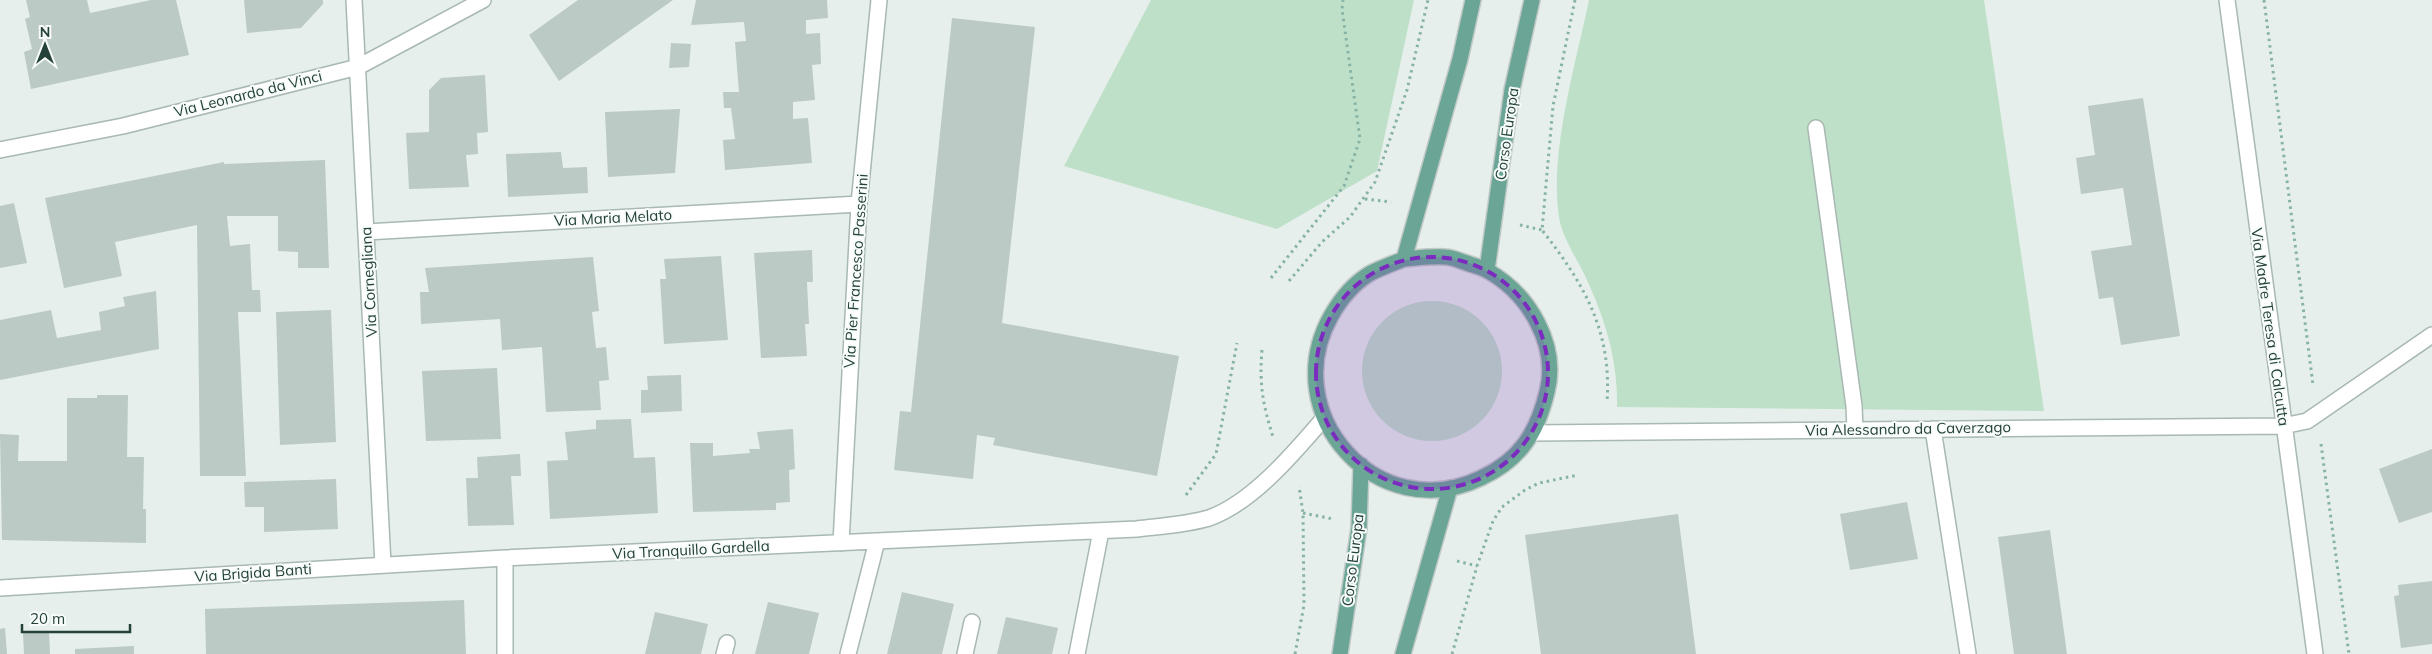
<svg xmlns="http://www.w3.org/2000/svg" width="2432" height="654" font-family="Mulish,sans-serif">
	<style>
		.green { fill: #bfe0c8 }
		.building { fill: #bbcac4 }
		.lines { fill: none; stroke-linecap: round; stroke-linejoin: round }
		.minor-casing { stroke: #a8b8b2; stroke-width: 18 }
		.major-casing { stroke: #c2cac8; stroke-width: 18 }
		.path { stroke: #86b3a5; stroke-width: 3; stroke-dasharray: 2.5 4; stroke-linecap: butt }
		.minor { stroke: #fff; stroke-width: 15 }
		.major { stroke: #6aa596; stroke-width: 15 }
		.marked { fill: #7b2cbf; fill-opacity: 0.2; stroke: #7b2cbf; stroke-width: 4; stroke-dasharray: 10 6; stroke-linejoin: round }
		.labels { text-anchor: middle; stroke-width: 4; stroke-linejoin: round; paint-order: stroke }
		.street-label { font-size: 15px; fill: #24423a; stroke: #f7fbf9 }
	</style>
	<rect width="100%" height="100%" fill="#e6efeb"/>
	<!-- green -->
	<path class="green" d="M1151 0H1414L1377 171 1277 229 1064 166Z
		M1589 0H1984L2044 411 1617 407C1618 360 1605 318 1585 276 1576 257 1562 237 1559 217 1549 153 1576 63 1589 0Z
		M1362 371a70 70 0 1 1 140 0a70 70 0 1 1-140 0Z"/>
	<!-- building -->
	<path class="building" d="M26 0H87L90 13 151 0H176L189 55 31 89 24 52 32 49 25 19 30 17Z
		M244 0H323V4L301 28 247 33Z
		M578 0H673L559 81 529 35Z
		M696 0H827L828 18 806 20V34L820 33 821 64 812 65 815 100 793 102V119L808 118 812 163 725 170 723 140 735 139 731 108H724L723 92H739L735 42 746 41 744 22 691 25Z
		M952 18 1035 27 1002 323 1179 356 1157 476 998 446 993 445 995 438 977 435 973 479 894 470 900 411 911 412Z
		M671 43 691 44 689 67 669 68Z
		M485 75 488 132 477 133 478 154 466 155 469 187 409 189 406 133 429 132V90L441 78Z
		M2143 98 2180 336 2121 345 2113 297 2099 299 2091 251 2132 245 2123 188 2081 194 2076 158 2095 155 2088 106Z
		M680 109 675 173 608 177 605 112Z
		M561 152 563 168 587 167 588 193 508 197 506 154Z
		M325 160 329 268H298V252L278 251V216H227L230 246 250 244 252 290H260L261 312H238L246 476H200L197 225 115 242 122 276 64 288 45 198 224 162V164Z
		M14 203 27 263 0 268V206Z
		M812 250 813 282H807L809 324H805L807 356 761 358 754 253Z
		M721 256 728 340 664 344 660 279H666L664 259Z
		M593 257 599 311 592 312 596 348 606 347 609 380 599 381 601 410 546 412 542 347 502 350 500 319 421 324 420 292H429L425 268Z
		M156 291 159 349 0 380V320L51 310 57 338 101 330 99 312 125 306 123 297Z
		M331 310 336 442 280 445 276 312Z
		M497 368 501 439 426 441 422 371Z
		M681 375 682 411 641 413V390H648L647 376Z
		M97 395H128L127 457H144L143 509H146V543L2 540 0 434 19 435 18 461H67V398H97Z
		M631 419 634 458 655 457 658 513 550 519 547 461 568 460 565 432 596 429V420Z
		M793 429 795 469 789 470 790 502 776 503V510L693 512 690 443H713V456L750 453 749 449H760L757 432Z
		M2432 449V512L2399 523 2379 469Z
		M520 454 521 476H511L514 525 468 526 466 478H478L477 457Z
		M336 479 338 529 264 532V507H245L244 482Z
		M1907 502 1918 559 1850 570 1840 514Z
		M1678 514 1696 654H1541L1525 535Z
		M2050 530 2067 654H2014L1998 537Z
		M2432 581V644L2401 648 2394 596 2399 595 2398 585Z
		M902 592 954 604 942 654H887Z
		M464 600 466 654H206L205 609Z
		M768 602 819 613 809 654H755Z
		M655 612 708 624 701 654H645Z
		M1006 617 1058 628 1052 654H997Z
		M5 628 7 654H0V629Z
		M49 631 50 654H24L23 633Z
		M134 646V654H75V649Z"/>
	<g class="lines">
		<defs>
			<path id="minor" d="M354 0 383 565
				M2227 0 2315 654
				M1816 128 1854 406 1855 430
				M0 150 123 126 358 67 483 0
				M366 232 859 204
				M1933 429 1968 654
				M1532 433 2283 426 2307 421 2432 335
				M841 543 859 204 879 0
				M0 588 505 558 1137 529C1161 526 1185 525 1209 518 1252 503 1295 452 1324 418
				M505 654V558
				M724 654 727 643
				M848 654 877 541
				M965 654 972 622
				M1077 654 1101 531"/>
			<path id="major" d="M1404 259C1417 258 1432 256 1445 257 1452 257 1460 261 1467 263 1474 266 1482 267 1488 271 1529 294 1559 345 1547 392 1537 433 1520 460 1481 478 1378 528 1276 414 1331 316 1340 300 1353 284 1369 274 1380 268 1392 264 1404 259L1460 59 1473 0
				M1487 270 1512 90 1532 0
				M1340 654 1359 528 1361 465
				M1403 654 1450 488"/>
		</defs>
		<!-- minor casing -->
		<use href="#minor" class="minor-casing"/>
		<!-- major casing -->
		<use href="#major" class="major-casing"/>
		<!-- path -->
		<path class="path" d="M1575 0 1553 106 1542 230C1584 284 1612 331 1607 402
			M2264 0 2313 385
			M1365 199 1391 202
			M1520 225 1542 230
			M1271 278 1344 186 1360 139 1342 9 1343 0
			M1289 281 1322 242 1350 217 1375 182 1407 90 1428 0
			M1262 350C1259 384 1263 405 1273 437
			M2321 444 2349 654
			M1186 495 1216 454 1237 343
			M1303 513 1333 519
			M1457 561 1477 566
			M1295 654 1304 605 1303 513 1299 486
			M1452 654 1477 566 1493 521 1502 507 1525 490 1539 483 1578 475"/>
		<!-- minor -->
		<use href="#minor" class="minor"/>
		<!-- major -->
		<use href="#major" class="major"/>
	</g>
	<!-- marked area -->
	<path class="marked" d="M1316 373a116 116 0 1 1 232 0a116 116 0 1 1-232 0Z"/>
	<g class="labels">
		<!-- street labels -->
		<g class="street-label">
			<text transform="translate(248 94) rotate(-14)" y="5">Via Leonardo da Vinci</text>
			<text transform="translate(1507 134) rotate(-82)" y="5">Corso Europa</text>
			<text transform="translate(613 218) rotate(-3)" y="5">Via Maria Melato</text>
			<text transform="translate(856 271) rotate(-86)" y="5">Via Pier Francesco Passerini</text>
			<text transform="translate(369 282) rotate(-93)" y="5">Via Cornegliana</text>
			<text transform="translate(2270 327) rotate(82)" y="5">Via Madre Teresa di Calcutta</text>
			<text transform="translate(1908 429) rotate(-1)" y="5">Via Alessandro da Caverzago</text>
			<text transform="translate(691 550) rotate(-3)" y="5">Via Tranquillo Gardella</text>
			<text transform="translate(1353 560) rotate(-83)" y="5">Corso Europa</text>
			<text transform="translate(253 573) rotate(-4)" y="5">Via Brigida Banti</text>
		</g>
	</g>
	<!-- north arrow -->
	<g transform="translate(45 45)" stroke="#f7fbf9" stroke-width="4" paint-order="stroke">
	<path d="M0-4L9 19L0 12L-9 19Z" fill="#24423a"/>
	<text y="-8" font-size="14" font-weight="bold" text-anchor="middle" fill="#24423a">N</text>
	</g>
	<!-- scale -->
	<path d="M22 624v8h108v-8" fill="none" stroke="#24423a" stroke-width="2.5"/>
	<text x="30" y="624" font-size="15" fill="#24423a" stroke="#f7fbf9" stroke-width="4" paint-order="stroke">20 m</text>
</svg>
